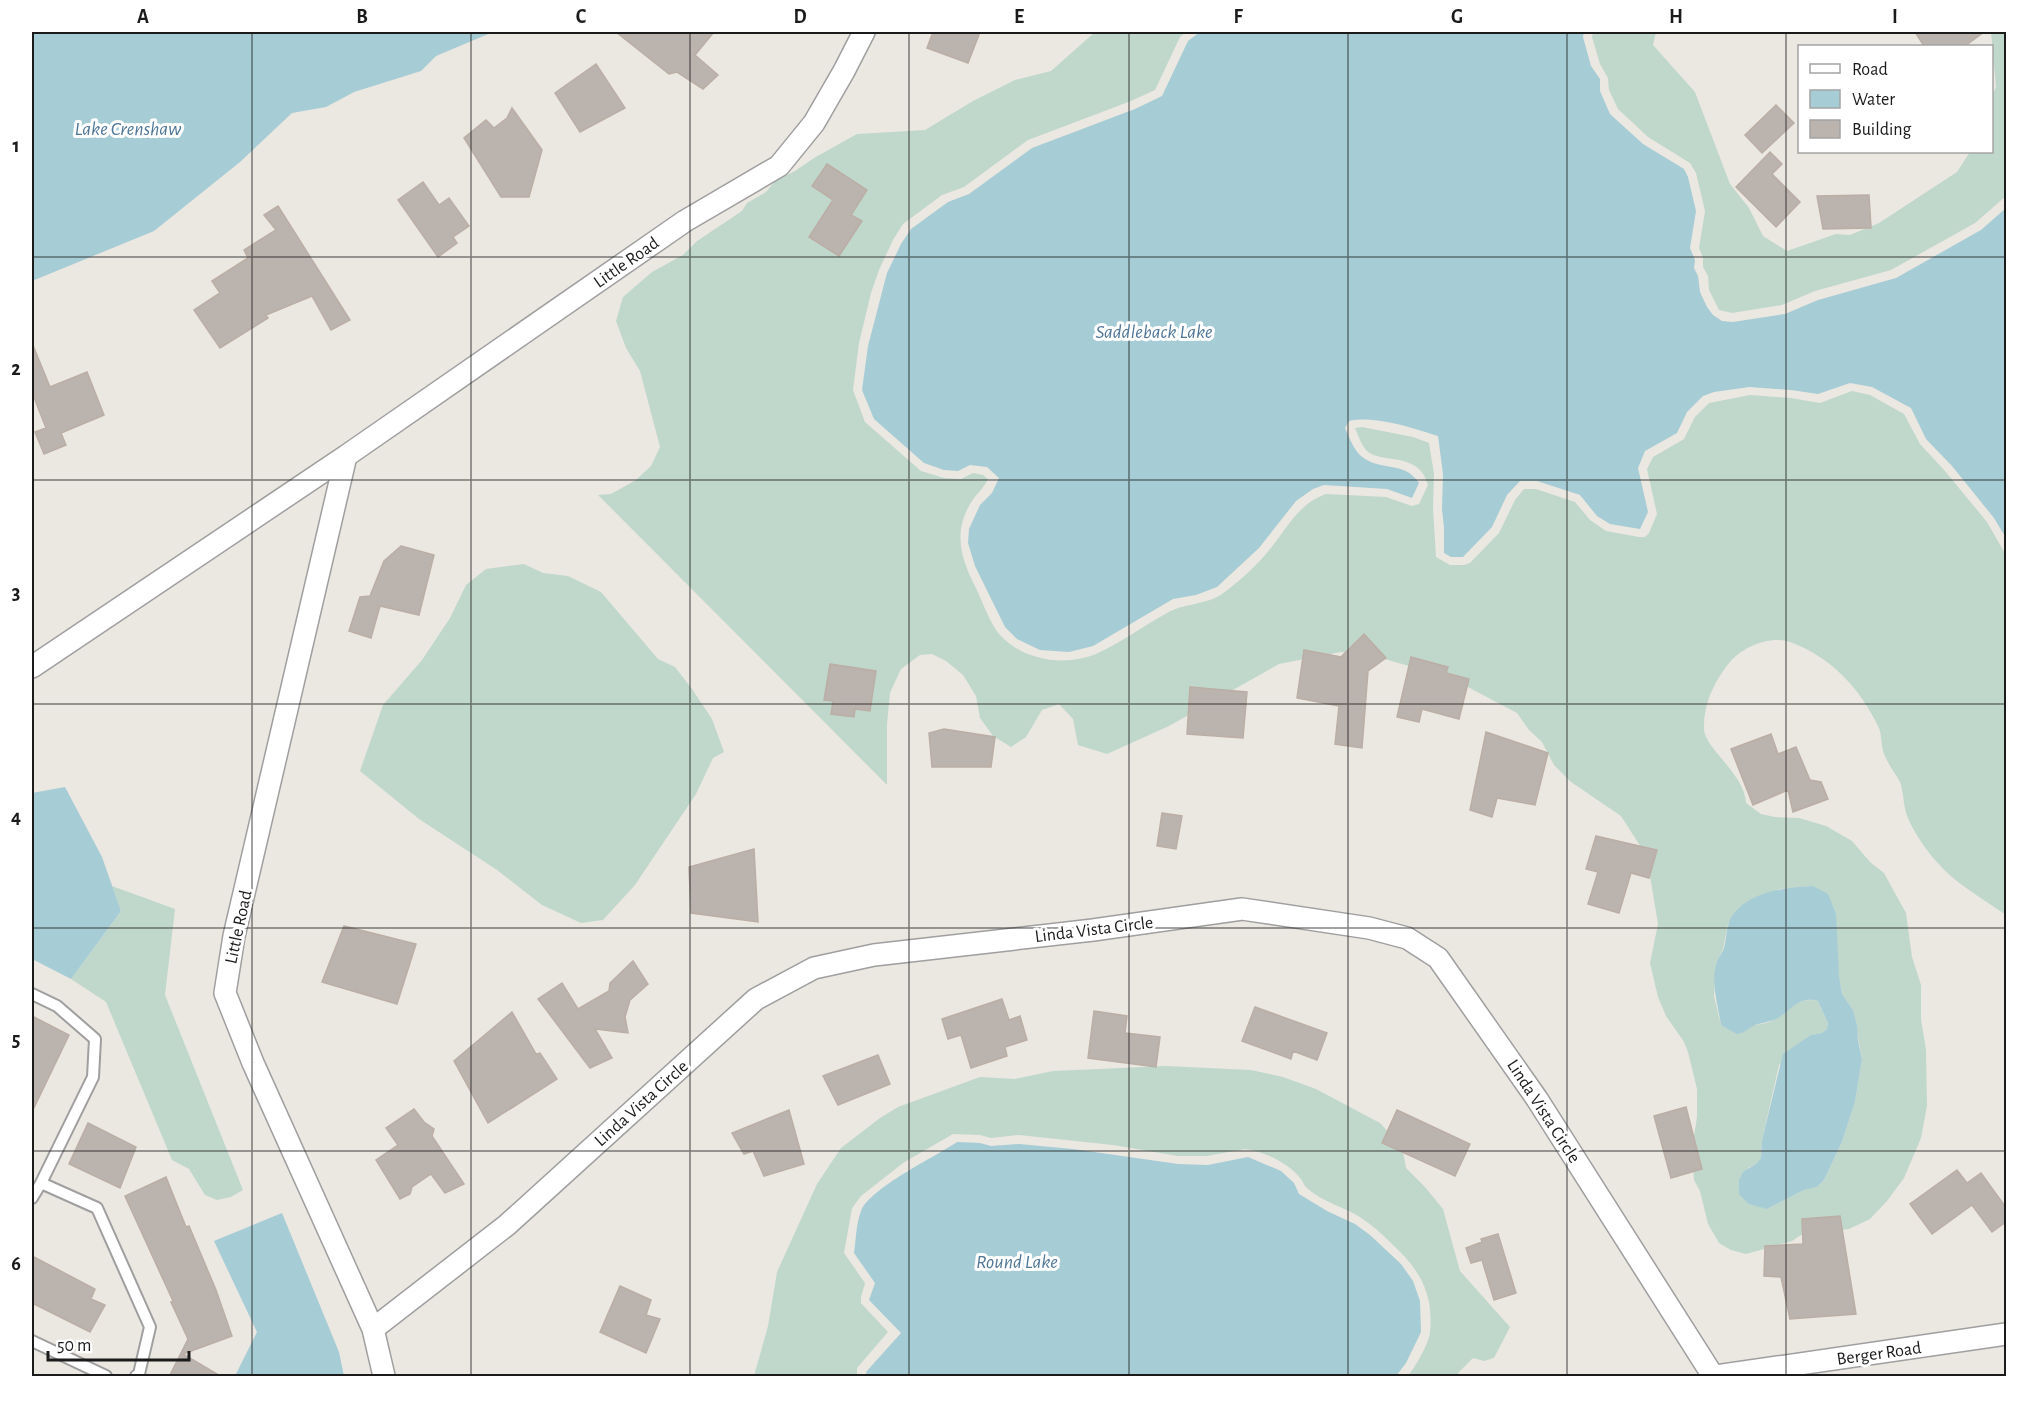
<svg xmlns="http://www.w3.org/2000/svg" width="2038" height="1408" font-family="'Alegreya Sans',sans-serif">
	<style>
		.wetland { fill: #c0d8cc; fill-rule: evenodd }
		.water { fill: #a6ccd5 }
		.building { fill: #bbb3ae; stroke: #bbaea5; stroke-width: 1.5 }
		.lines { fill: none; stroke-linecap: round; stroke-linejoin: round }
		.lane-casing { stroke: #9f9f9f; stroke-width: 14 }
		.street-casing { stroke: #9f9f9f; stroke-width: 24 }
		.lane { stroke: #fff; stroke-width: 10 }
		.street { stroke: #fff; stroke-width: 21 }
		.grid { fill: none; stroke: #1b1b1b; stroke-width: 1.5; stroke-opacity: 0.55 }
		.labels { text-anchor: middle; stroke-width: 6; stroke-linejoin: round; paint-order: stroke }
		.street-label { font-size: 18px; fill: #1b1b1b; stroke: #fff }
		.water-label { font-size: 20px; font-style: italic; fill: #507798; stroke: #fff }
		.neatline { fill: none; stroke: #1b1b1b; stroke-width: 2 }
		.grid-label { font-size: 20px; text-anchor: middle; font-weight: bold; fill: #1b1b1b }
	</style>
	<rect width="100%" height="100%" fill="#ebe7e1"/>
	<!-- wetland -->
	<path class="wetland" d="M1095 32H1186L1180 37 1155 90 1131 101 1028 140 964 187 942 195 903 224 893 240 879 270 871 293 859 343 853 390 865 422 921 471 944 478 961 479 973 473 983 475 988 479C984 488 977 493 972 501 953 530 960 557 975 586 982 600 990 624 1000 635 1023 660 1064 667 1096 654 1119 644 1145 625 1167 613 1184 603 1206 605 1222 594 1236 584 1255 567 1266 554 1285 532 1297 504 1326 494L1386 497 1412 506 1419 504 1428 485C1419 450 1380 465 1366 450 1361 444 1358 435 1355 428L1362 427 1413 437 1429 443 1434 474 1433 508 1436 557 1450 565H1464L1470 563 1499 533 1515 500 1524 489H1536L1575 502 1590 520 1606 531 1639 537H1645L1649 533 1657 514 1647 469 1653 457 1684 439 1695 417 1709 403 1750 395 1791 398 1820 403 1852 391 1870 395 1904 414 1920 444 1945 471 1987 522 2006 555V915C1982 898 1954 883 1935 860 1926 850 1912 829 1908 818 1903 807 1904 793 1900 782 1895 773 1888 764 1884 754 1881 746 1882 736 1879 728 1860 688 1831 657 1790 642 1770 635 1742 647 1729 663 1714 682 1703 704 1704 730 1706 749 1745 775 1746 803L1761 814 1775 817 1799 818 1826 826 1852 841 1870 862 1884 873 1906 913 1912 957 1921 985V1019L1926 1050 1927 1106 1921 1138 1904 1178 1887 1201 1870 1219 1849 1229 1801 1235 1792 1241 1746 1254 1731 1250 1719 1243 1708 1224 1700 1191 1694 1180 1692 1149 1697 1117V1089L1688 1052 1684 1042 1666 1016 1658 997 1650 963 1658 924 1649 870 1644 852 1621 816 1571 782 1554 765 1542 742 1529 730 1517 713 1451 678 1374 656 1341 652 1279 664 1169 726 1107 754 1078 745 1073 719 1059 704 1042 710 1026 737 1011 747 993 736 980 718 976 696 963 675 946 661 932 654 920 655 901 669 890 693 887 724V785L598 495 611 494 636 480 651 466 660 447 640 371 626 348 616 321 623 297 652 272 683 255 697 241 742 211 747 203 766 192 775 181 795 171 814 158 857 134 925 130 973 101 1015 80 1051 71ZM1813 886 1838 952 1837 964 1842 994 1853 1010 1862 1059 1855 1102 1842 1142 1824 1180 1817 1187 1804 1190 1767 1209 1748 1168 1757 1163 1761 1158 1762 1140 1779 1065 1811 1035 1822 1033 1827 1029 1828 1023 1818 1001C1795 995 1788 1015 1769 1022 1754 1027 1736 1025 1721 1025L1714 996 1716 965 1723 949 1728 924 1754 898 1780 889Z
		M1593 32H1656L1653 45 1695 92 1730 184 1749 208 1763 236 1787 251 1836 234 1850 235 1879 223 1957 172 1970 152H1992V96L1996 87 1991 32H2006V196L1975 223 1891 270 1815 291 1782 305 1732 313 1719 310 1709 290 1708 276 1703 267V258L1699 248 1705 211 1696 173 1690 163 1648 137 1618 109 1609 90 1608 78 1600 64 1592 37Z
		M524 564 543 573 568 576 601 592 658 659 675 667 692 689 712 719 724 752 713 758 696 794 635 885 603 920 581 923 542 905 497 870 419 819 360 771 383 705 422 660 450 618 466 585 486 569Z
		M112 886 175 909 165 995 243 1190 231 1197 217 1200 205 1195 189 1169 172 1160 106 1002 71 979 121 911Z
		M1166 1066 1251 1070 1283 1077 1316 1089 1380 1123 1402 1147 1406 1168 1425 1187 1443 1209 1460 1271 1510 1327 1494 1358 1484 1361 1473 1358 1459 1372 1457 1376H1408C1415 1367 1429 1344 1430 1332 1434 1293 1419 1269 1392 1244 1382 1234 1372 1225 1360 1217 1344 1207 1323 1202 1308 1189 1304 1186 1303 1181 1300 1178 1289 1163 1263 1151 1245 1149L1207 1156H1178L1113 1145 1019 1135 991 1138 980 1135 953 1134 903 1163 861 1196 852 1208 844 1253 865 1283 861 1297V1303L888 1332 857 1368V1376H754L768 1326 777 1272 817 1184 841 1148 880 1118 898 1107 980 1077 1015 1079 1053 1071Z"/>
	<!-- water -->
	<path class="water" d="M32 32H493L436 56 421 71 354 92 326 107 292 113 240 162 154 231 32 281Z
		M1200 32H1584L1583 37 1591 66 1600 79V91L1610 114 1643 144 1684 169 1688 177 1696 211 1690 248 1695 260 1694 268 1698 276 1700 292 1707 307 1713 315 1722 321 1733 322 1785 314 1818 300 1896 278 1981 230 2006 208V538L1994 518 1952 466 1926 439 1911 408 1872 387 1850 383 1818 394 1791 390 1749 387 1714 392 1703 396 1687 412 1677 433 1645 451 1638 468 1648 512 1640 529 1610 524 1597 516 1580 495 1537 481H1520L1507 495 1492 527 1463 557H1451L1444 553V528L1442 509 1443 474 1438 436C1413 428 1374 415 1349 421L1345 428C1349 437 1354 450 1361 456 1380 472 1404 460 1419 483L1412 498 1387 489 1324 485 1313 489 1296 501 1259 548 1217 587 1196 595 1173 599 1093 646 1069 652 1040 650 1017 639 1005 627 975 566 968 543 969 529 980 505 992 493 999 478 987 467 970 465 958 471 944 470 924 463 874 419 862 390 868 346 887 273 901 244 911 229 948 202 969 194 1032 148 1135 109 1162 96 1188 41Z
		M65 787 102 857 121 911 71 979 32 959V793Z
		M1813 886 1828 894 1836 914 1839 975 1842 994 1853 1010 1857 1026 1858 1040 1862 1059 1855 1102 1842 1142 1824 1180 1817 1187 1804 1190 1767 1209 1749 1204 1739 1194V1180L1743 1172 1757 1163 1761 1158 1762 1140 1783 1054 1811 1035 1822 1033 1827 1029 1828 1023 1818 1001C1800 996 1794 1007 1781 1016 1774 1021 1766 1022 1758 1024 1750 1026 1746 1033 1737 1034L1721 1025C1718 1005 1711 985 1716 965 1717 959 1722 954 1724 948 1727 937 1726 926 1732 916 1748 892 1786 887 1813 886Z
		M957 1142 980 1143 991 1146 1019 1144 1073 1149 1178 1164 1208 1165 1248 1157 1281 1171 1294 1183 1299 1194 1327 1211 1355 1224 1370 1235 1401 1264 1413 1281 1420 1301 1421 1332 1406 1363 1396 1376H867L866 1372 901 1333 869 1300 875 1283 854 1253C856 1240 856 1224 861 1211 870 1188 935 1157 957 1142Z
		M282 1213 339 1352 344 1376H235L257 1332 214 1241Z"/>
	<!-- building -->
	<path class="building" d="M616 32H714L695 55 718 75 703 89 677 72 669 74Z
		M933 32H980L968 63 927 48Z
		M1915 32H1984L1965 46H1924Z
		M596 64 625 108 580 132 555 93Z
		M1776 105 1794 123 1762 153 1745 135Z
		M512 108 542 150 529 197H501L464 138 486 120 494 128 507 118Z
		M1770 152 1782 164 1772 174 1800 202 1776 227 1736 187Z
		M827 164 867 190 851 215 862 221 839 256 809 237 833 200 812 186Z
		M423 182 439 205 449 198 469 226 453 237 457 243 438 257 398 200Z
		M1869 195 1871 228 1823 229 1817 196Z
		M278 206 350 320 331 330 312 296 266 315 268 318 220 348 194 310 220 293 212 281 248 258 244 250 276 230 264 215Z
		M32 343 50 387 87 372 104 415 61 433 66 445 44 454 35 432 46 428 32 392Z
		M401 546 434 555 419 615 380 606 371 638 349 631 360 597 370 596 384 561Z
		M1364 634 1386 658 1368 671 1362 748 1335 744 1339 706 1297 698 1304 650 1341 657Z
		M1411 657 1448 667 1446 673 1469 679 1459 719 1422 709 1419 722 1397 717Z
		M830 664 876 671 870 711 855 709 854 717 831 714 833 701 824 700Z
		M1190 687 1247 692 1243 738 1187 734Z
		M944 729 995 737 991 767H932L929 733Z
		M1486 732 1548 753 1535 805 1497 798 1492 817 1470 810Z
		M1771 734 1778 754 1796 747 1810 780 1821 782 1828 799 1793 812 1788 790 1753 805 1731 749Z
		M1162 813 1182 816 1176 849 1157 846Z
		M1596 836 1657 850 1649 878 1631 873 1619 913 1588 904 1598 872 1586 869Z
		M754 849 758 922 691 913 689 867Z
		M344 926 416 944 397 1004 322 982Z
		M633 961 648 984 630 1000 625 1017 628 1033 595 1029 612 1058 590 1068 538 999 562 983 578 1009 609 991 610 983Z
		M1002 999 1009 1020 1020 1016 1027 1040 1005 1047 1007 1056 971 1068 961 1035 948 1039 942 1019Z
		M1255 1007 1327 1033 1317 1060 1293 1051 1291 1059 1242 1041Z
		M1094 1011 1127 1016 1125 1033 1160 1037 1156 1067 1088 1058Z
		M512 1012 536 1054 540 1053 557 1079 488 1123 454 1061Z
		M32 1016 69 1035 32 1112Z
		M878 1055 890 1084 838 1105 823 1076Z
		M1686 1107 1702 1169 1671 1178 1654 1116Z
		M414 1109 424 1122 434 1129 432 1136 464 1184 445 1193 431 1174 412 1187 410 1194 400 1199 376 1160 398 1145 386 1128Z
		M789 1110 804 1164 764 1176 753 1151 744 1154 732 1133Z
		M1397 1110 1470 1144 1455 1176 1382 1143Z
		M88 1123 136 1147 120 1188 69 1164Z
		M1957 1170 1967 1183 1981 1173 2007 1209V1221L1992 1232 1972 1205 1932 1234 1910 1204Z
		M166 1177 186 1227 189 1226 216 1290 232 1336 183 1354 222 1377H169L188 1339 171 1302 173 1301 125 1196Z
		M1840 1216 1856 1314 1790 1319 1781 1277 1764 1276 1765 1246 1803 1244 1802 1219Z
		M1498 1234 1516 1293 1494 1300 1482 1260 1471 1263 1466 1248 1482 1242 1481 1239Z
		M32 1256 95 1289 91 1299 105 1305 90 1332 32 1303Z
		M620 1286 651 1300 646 1315 660 1319 646 1353 600 1332Z"/>
	<g class="lines">
		<defs>
			<path id="lane" d="M32 994 57 1006 95 1039 93 1077 41 1183 97 1208 150 1327 139 1374 136 1376
				M32 1198 41 1183
				M32 1341 106 1376"/>
			<path id="street" d="M32 667 346 456
				M373 1329 507 1225 756 999 814 968 874 955 1093 930 1242 909 1369 928 1407 938 1438 958 1537 1099 1713 1376
				M384 1376 373 1329 253 1063 225 993 234 936 346 456 685 221 779 166 814 123 844 71 864 32
				M1716 1376 2006 1334"/>
		</defs>
		<!-- lane casing -->
		<use href="#lane" class="lane-casing"/>
		<!-- street casing -->
		<use href="#street" class="street-casing"/>
		<!-- lane -->
		<use href="#lane" class="lane"/>
		<!-- street -->
		<use href="#street" class="street"/>
	</g>
	<!-- grid -->
	<path class="grid" d="M252 32V1376M471 32V1376M690 32V1376M909 32V1376M1129 32V1376M1348 32V1376M1567 32V1376M1786 32V1376M32 257H2006M32 480H2006M32 704H2006M32 928H2006M32 1151H2006"/>
	<g class="labels">
		<!-- street labels -->
		<g class="street-label">
			<text transform="translate(626 262) rotate(-35)" y="6">Little Road</text>
			<text transform="translate(238 927) rotate(-78)" y="6">Little Road</text>
			<text transform="translate(1094 929) rotate(-7)" y="6">Linda Vista Circle</text>
			<text transform="translate(641 1103) rotate(-42)" y="6">Linda Vista Circle</text>
			<text transform="translate(1544 1111) rotate(57)" y="6">Linda Vista Circle</text>
			<text transform="translate(1879 1353) rotate(-8)" y="6">Berger Road</text>
		</g>
		<!-- water labels -->
		<g class="water-label">
			<text x="128" y="135">Lake Crenshaw</text>
			<text x="1154" y="338">Saddleback Lake</text>
			<text x="1017" y="1268">Round Lake</text>
		</g>
	</g>
	<!-- border -->
	<rect width="2038" height="1408" fill="none" stroke="#ffffff" stroke-width="66"/>
	<!-- legend -->
	<rect x="1798" y="45" width="195" height="108" fill="#ffffff" stroke="#a4a4a4" stroke-width="1.5"/>
	<rect x="1810" y="64" width="30" height="9" fill="#ffffff" stroke="#a4a4a4" stroke-width="1.5"/>
	<text x="1852" y="75" font-size="18" fill="#1b1b1b">Road</text>
	<rect x="1810" y="90" width="30" height="18" fill="#a6ccd5" stroke="#a4a4a4" stroke-width="1.5"/>
	<text x="1852" y="105" font-size="18" fill="#1b1b1b">Water</text>
	<rect x="1810" y="120" width="30" height="18" fill="#bbb3ae" stroke="#a4a4a4" stroke-width="1.5"/>
	<text x="1852" y="135" font-size="18" fill="#1b1b1b">Building</text>
	<!-- scale -->
	<path d="M48 1351v9h141v-9" fill="none" stroke="#1b1b1b" stroke-width="3"/>
	<text x="57" y="1351" font-size="18" fill="#1b1b1b" stroke="#ffffff" stroke-width="4.5" paint-order="stroke">50 m</text>
	<rect x="33" y="33" width="1972" height="1342" class="neatline"/>
	<g class="grid-label">
		<text x="143" y="23">A</text>
		<text x="362" y="23">B</text>
		<text x="581" y="23">C</text>
		<text x="800" y="23">D</text>
		<text x="1019" y="23">E</text>
		<text x="1238" y="23">F</text>
		<text x="1457" y="23">G</text>
		<text x="1676" y="23">H</text>
		<text x="1895" y="23">I</text>
		<text x="16" y="152">1</text>
		<text x="16" y="375">2</text>
		<text x="16" y="599">3</text>
		<text x="16" y="823">4</text>
		<text x="16" y="1046">5</text>
		<text x="16" y="1270">6</text>
	</g>
</svg>
